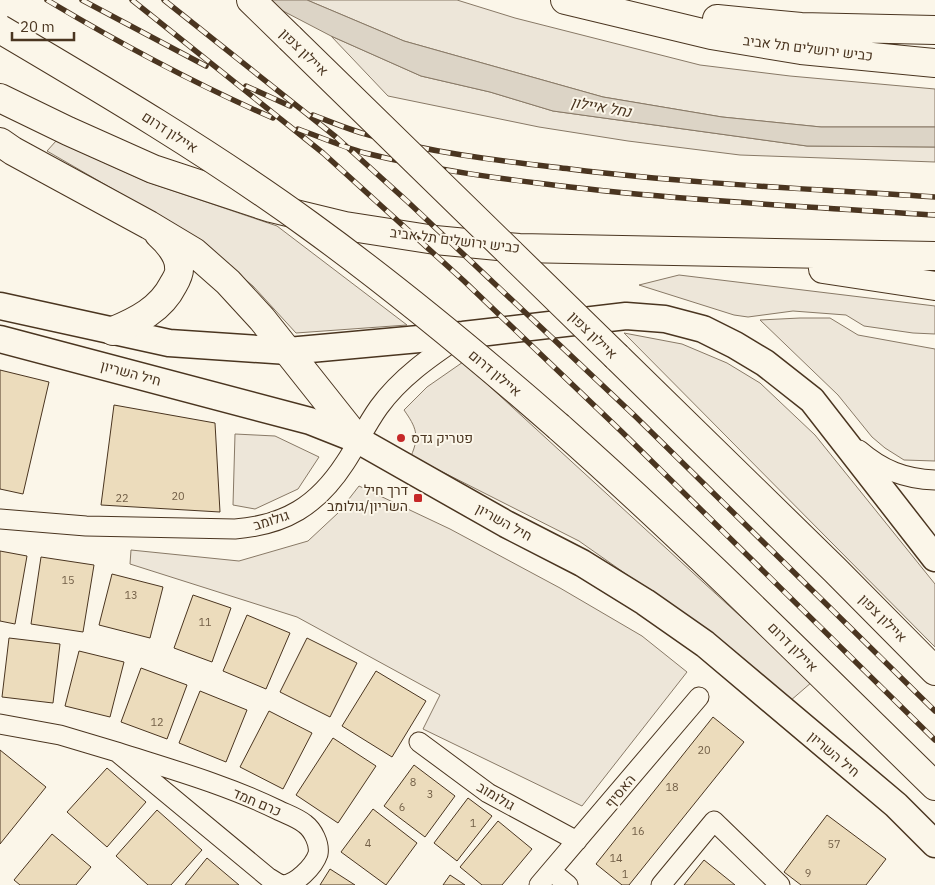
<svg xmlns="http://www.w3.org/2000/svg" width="935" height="885" font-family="'IBM Plex Sans',Heebo,sans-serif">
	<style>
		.green { fill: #ede6d9; stroke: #887966 }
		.water { fill: #dcd4c6; stroke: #887966 }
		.building { fill: #ecdcbc; stroke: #4a3520 }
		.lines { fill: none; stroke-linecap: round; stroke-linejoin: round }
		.minor-casing { stroke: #4a3520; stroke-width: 21 }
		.secondary-casing { stroke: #4a3520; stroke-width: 29 }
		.motorway-casing { stroke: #4a3520; stroke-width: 30 }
		.minor { stroke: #fbf6e9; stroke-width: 19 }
		.secondary { stroke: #fbf6e9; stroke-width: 26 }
		.motorway { stroke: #fbf6e9; stroke-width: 28 }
		.rail-casing { stroke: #4a3520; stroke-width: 5.5 }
		.rail { stroke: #fbf6e9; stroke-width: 4; stroke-dasharray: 11; stroke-linecap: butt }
		.motorway-bridge-casing { stroke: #4a3520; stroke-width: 30; stroke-linecap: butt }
		.motorway-bridge { stroke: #fbf6e9; stroke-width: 28 }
		.poi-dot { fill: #c62828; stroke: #fbf6e9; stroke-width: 2 }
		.labels { text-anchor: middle; stroke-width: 4; stroke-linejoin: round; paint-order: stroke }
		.number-label { font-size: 11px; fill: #725f47 }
		.street-label { font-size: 14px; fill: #4a3520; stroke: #fbf6e9 }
		.poi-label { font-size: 14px; fill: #4a3520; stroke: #fbf6e9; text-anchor: start }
		.water-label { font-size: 15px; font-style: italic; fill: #4a3520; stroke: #fbf6e9 }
	</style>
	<rect width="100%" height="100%" fill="#fbf6e9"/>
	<!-- green -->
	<path class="green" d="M307 0H457L515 18 700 65 790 76 935 89V127H821L722 117 603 97 404 41Z
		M331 36 421 76 490 92 553 111 807 146 935 147V162L740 155 628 141 539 127 388 96Z
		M56 141 147 182 277 226 407 325 296 333 253 286 189 233 47 151Z
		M679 275 935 306V334L913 333 864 326 846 315 793 311 748 317 734 315 639 285Z
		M800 318H830L858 335 935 349V461L904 460 885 448 872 437 838 395 760 320Z
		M624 333 682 344 727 363 760 383 815 435 935 584V647Z
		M463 362 812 682 790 701 717 638 579 541 411 456C420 436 416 427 404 410L427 387Z
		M235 434 275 436 319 457 298 489 255 509 233 505Z
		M359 486 450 529 560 588 642 636 687 672 582 806 423 729 440 695 297 617 130 564 131 550 239 561 308 541 338 513Z"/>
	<!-- water -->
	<path class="water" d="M262 0H307L404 41 603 97 722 117 821 127H935V147L807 146 553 111 490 92 421 76 331 36Z"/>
	<!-- building -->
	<path class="building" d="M0 370 49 382 23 494 0 489Z
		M114 405 215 423 220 512 101 505Z
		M0 551 27 556 15 624 0 621Z
		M41 557 94 565 83 632 31 624Z
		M112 574 163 587 150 638 99 625Z
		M193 595 231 608 212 662 174 648Z
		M247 615 290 633 266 689 223 671Z
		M9 638 60 644 53 703 2 697Z
		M307 638 357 663 330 717 280 692Z
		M79 651 124 662 110 717 65 706Z
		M141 668 187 685 167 739 121 722Z
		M376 671 426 701 392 757 342 726Z
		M200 691 247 710 226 762 179 743Z
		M269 711 312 733 283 789 240 767Z
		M713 717 744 742 629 885H622L596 864Z
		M333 738 376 766 338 823 296 795Z
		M0 750 46 787 0 844Z
		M414 765 455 796 425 837 384 806Z
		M107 768 146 802 107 847 67 812Z
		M468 798 492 816 457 861 434 843Z
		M373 809 417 843 386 885 341 852Z
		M157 810 202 850 171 885H148L116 856Z
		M827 815 886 859 866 885H801L784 872Z
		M498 821 532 849 502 885H482L460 867Z
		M52 834 91 867 76 885H20L14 880Z
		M207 858 239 885H185Z
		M704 860 735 885H684Z
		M330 869 355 885H320Z
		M450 875 465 885H443Z"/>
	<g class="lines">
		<defs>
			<path id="minor" d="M859 450C882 470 905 479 935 480
				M0 519 86 526 235 529C285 525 317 506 345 463 357 445 366 425 379 407 400 378 430 357 460 337
				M0 724 60 735 117 752
				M419 742 488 793 577 841
				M117 752C170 769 227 785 278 810 286 814 298 818 305 824 313 830 320 844 318 854 314 866 296 885 282 885 278 884 273 880 269 878Z
				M551 871 568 885
				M539 885 699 697
				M661 885 714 821 780 885"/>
			<path id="secondary" d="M0 306 169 343 288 351 463 335 626 316 665 319 703 329 735 345 765 363 812 400 935 558
				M0 339 310 421 358 440 506 524 582 563 645 602 705 644 896 805 935 844"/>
			<path id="motorway" d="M251 0 290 38
				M565 0 711 35 801 50 935 63
				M717 19 801 27 935 30
				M0 98 68 131 153 169 271 208 345 226 435 240 519 248 935 256
				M0 142 13 151 149 225 194 252 228 282 262 319 358 440
				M823 269 935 286
				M113 331C137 321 161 309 173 285 176 280 180 273 179 267 179 255 168 242 159 234
				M617 357 835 570 935 671
				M559 427C689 542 811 665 935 786"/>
		</defs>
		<!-- minor casing -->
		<use href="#minor" class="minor-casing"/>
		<!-- secondary casing -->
		<use href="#secondary" class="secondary-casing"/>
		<!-- motorway casing -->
		<use href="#motorway" class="motorway-casing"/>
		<!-- minor -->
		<use href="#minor" class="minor"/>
		<!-- secondary -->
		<use href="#secondary" class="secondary"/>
		<!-- motorway -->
		<use href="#motorway" class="motorway"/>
		<defs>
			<path id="rail" d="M47 0C119 43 195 84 273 118
				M82 0 206 66
				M132 0 323 153 464 281 622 432 935 740
				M164 0 336 137 408 202 636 417 935 711
				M246 86 290 106
				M313 115C331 122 350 130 369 135 435 154 503 161 570 169 691 184 813 189 935 197
				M298 129C320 137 343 147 365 153 433 170 501 179 570 187 691 201 813 207 935 215"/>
		</defs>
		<!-- rail casing -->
		<use href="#rail" class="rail-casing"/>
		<!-- rail -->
		<use href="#rail" class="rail"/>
		<defs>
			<path id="motorway-bridge" d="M0 29C105 91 210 153 309 225 396 288 479 357 559 427
				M290 38 617 357"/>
		</defs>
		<!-- motorway-bridge casing -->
		<use href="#motorway-bridge" class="motorway-bridge-casing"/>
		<!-- motorway-bridge -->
		<use href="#motorway-bridge" class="motorway-bridge"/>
	</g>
	<!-- markers -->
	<g class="poi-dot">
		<circle cx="401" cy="438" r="5"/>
		<rect x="413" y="493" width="10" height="10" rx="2.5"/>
	</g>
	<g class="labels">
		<!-- number labels -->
		<g class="number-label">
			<text x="178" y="500">20</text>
			<text x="122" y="502">22</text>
			<text x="68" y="584">15</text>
			<text x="131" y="599">13</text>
			<text x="205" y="626">11</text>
			<text x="157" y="726">12</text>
			<text x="704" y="754">20</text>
			<text x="413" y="786">8</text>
			<text x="672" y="791">18</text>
			<text x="430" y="798">3</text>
			<text x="402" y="811">6</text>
			<text x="473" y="827">1</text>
			<text x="638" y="835">16</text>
			<text x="368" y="847">4</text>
			<text x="834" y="848">57</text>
			<text x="616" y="862">14</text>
			<text x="808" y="877">9</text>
			<text x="625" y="878">1</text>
		</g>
		<!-- street labels -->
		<g class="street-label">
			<text transform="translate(808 48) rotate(7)" y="5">כביש ירושלים תל אביב</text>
			<text transform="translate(304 52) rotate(44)" y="5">איילון צפון</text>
			<text transform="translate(170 132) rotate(33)" y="5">איילון דרום</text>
			<text transform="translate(455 240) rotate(7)" y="5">כביש ירושלים תל אביב</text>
			<text transform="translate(593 335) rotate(44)" y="5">איילון צפון</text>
			<text transform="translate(131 373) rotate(15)" y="5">חיל השריון</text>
			<text transform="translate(495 373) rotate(40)" y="5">איילון דרום</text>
			<text transform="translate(271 520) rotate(-18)" y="5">גולומב</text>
			<text transform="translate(504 522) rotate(29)" y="5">חיל השריון</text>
			<text transform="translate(883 618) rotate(45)" y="5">איילון צפון</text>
			<text transform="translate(793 647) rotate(45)" y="5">איילון דרום</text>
			<text transform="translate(834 754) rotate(40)" y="5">חיל השריון</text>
			<text transform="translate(620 791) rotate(-50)" y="5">האסיף</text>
			<text transform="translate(496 796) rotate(31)" y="5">גולומוב</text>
			<text transform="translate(257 802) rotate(23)" y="5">כרם חמד</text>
		</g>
		<!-- poi labels -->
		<g class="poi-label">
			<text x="411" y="443">פטריק גדס</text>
			<text x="408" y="495" text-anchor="end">דרך חיל<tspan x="408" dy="16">השריון/גולומב</tspan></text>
		</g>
		<!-- water labels -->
		<g class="water-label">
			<text transform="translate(601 107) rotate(10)" y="5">נחל איילון</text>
		</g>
	</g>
	<!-- scale -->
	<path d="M12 32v8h62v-8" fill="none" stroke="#4a3520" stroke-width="2.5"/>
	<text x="20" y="32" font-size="15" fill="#4a3520" stroke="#fbf6e9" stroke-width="4" paint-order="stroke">20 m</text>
</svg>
